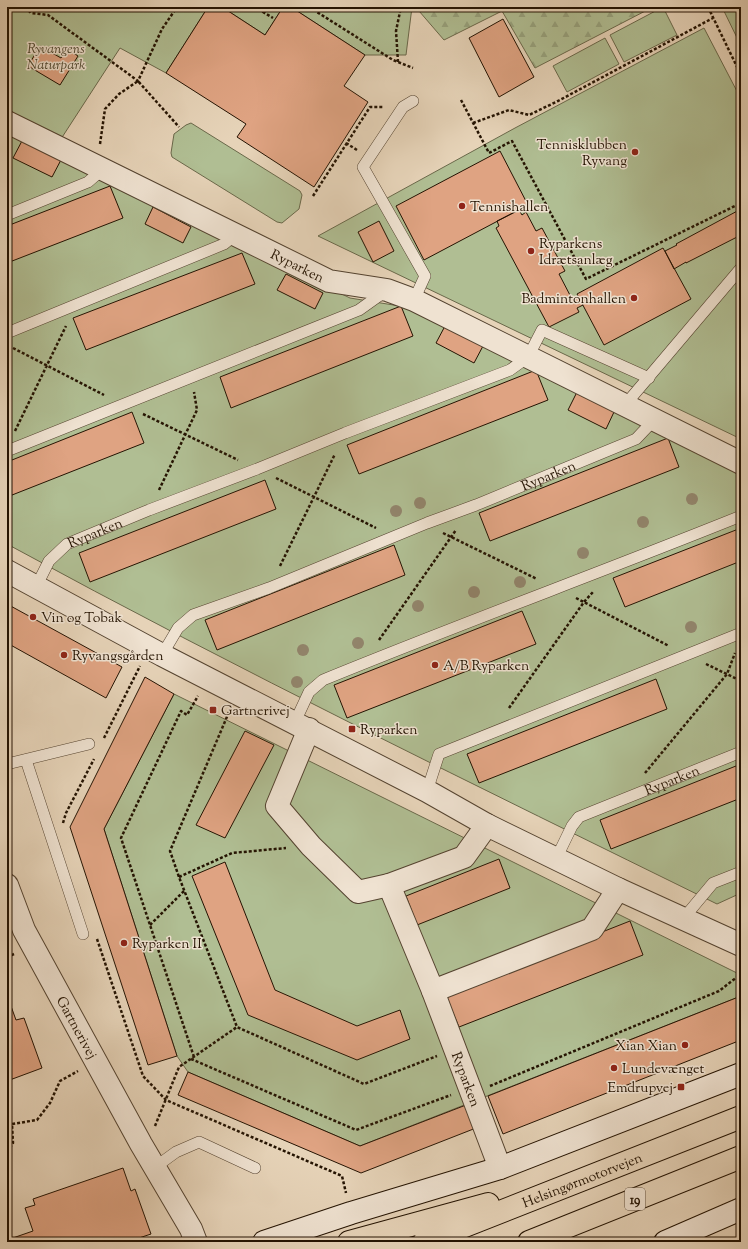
<svg xmlns="http://www.w3.org/2000/svg" width="748" height="1249" font-family="'Sorts Mill Goudy',serif">
	<style>
		.green { fill: #b0be93; stroke: #6a684a }
		.forest { fill: url(#forest-firs); stroke: #6a684a }
		.building { fill: #dfa382; stroke: #241302 }
		.lines { fill: none; stroke-linecap: round; stroke-linejoin: round }
		.lane-casing { stroke: #544330; stroke-width: 12 }
		.street-casing { stroke: #544330; stroke-width: 24 }
		.secondary-casing { stroke: #241302; stroke-width: 24 }
		.highway-casing { stroke: #241302; stroke-width: 24 }
		.path { stroke: #241302; stroke-width: 2.5; stroke-dasharray: 3 2; stroke-linecap: butt }
		.lane { stroke: #efe2d1; stroke-width: 11 }
		.street { stroke: #efe2d1; stroke-width: 22 }
		.secondary { stroke: #efe2d1; stroke-width: 22 }
		.highway { stroke: #e6d3b8; stroke-width: 22 }
		.tree { fill: #92856c }
		.poi-dot { fill: #8f2418; stroke: #efe2d1; stroke-width: 1.5 }
		.labels { text-anchor: middle; stroke-width: 3; stroke-linejoin: round; paint-order: stroke }
		.shield { fill: #efe2d1; stroke: #615140; stroke-width: 1 }
		.shield-label { font-size: 13px; font-weight: bold; fill: #241302 }
		.park-label { font-size: 14px; font-style: italic; fill: #4e462e; stroke: #efe2d1 }
		.poi-label { font-size: 14px; fill: #241302; stroke: #efe2d1; text-anchor: start }
		.street-label { font-size: 14px; fill: #241302; stroke: #efe2d1 }
	</style>
	<defs>
		<pattern id="forest-firs" width="22" height="20" patternUnits="userSpaceOnUse"><rect width="22" height="20" fill="#b0be93"/><path d="M5 1l3.5 6h-7zM16 11l3.5 6h-7z" fill="#97a27d"/></pattern>
	</defs>
	<rect width="100%" height="100%" fill="#e6d3b8"/>
	<filter id="stains"><feTurbulence type="fractalNoise" baseFrequency=".005" numOctaves="4"/><feColorMatrix values="0 0 0 0 .2 0 0 0 0 .09 0 0 0 0 .02 0 0 0 .5 -.17"/></filter>
	<radialGradient id="worn" r=".72"><stop offset=".6" stop-color="#630" stop-opacity="0"/><stop offset="1" stop-color="#630" stop-opacity=".3"/></radialGradient>
	<!-- green -->
	<path class="green" d="M7 7H208L166 73 120 48 59 142 7 114Z
		M222 7H283L265 35Z
		M291 7H412L406 55H365Z
		M663 7 677 35 624 62 610 35Z
		M722 7H741V46Z
		M704 28 741 99V439L318 236 515 128Z
		M605 38 619 64 567 92 553 66Z
		M191 123 300 191 302 195 299 209 282 223 277 222 172 157 171 153 174 134 186 125Z
		M7 131 350 298 412 308 741 473V893L717 904C479 787 240 671 7 544Z
		M174 694 741 975V996L360 1146 188 1072 177 1056 104 829Z"/>
	<!-- forest -->
	<path class="forest" d="M426 7H653L535 68 502 11 444 40 419 11Z"/>
	<!-- building -->
	<path class="building" d="M208 7H222L265 35 283 7H291L365 55 344 86 368 102 314 187 237 137 246 124 166 73Z
		M503 19 534 77 499 97 469 38Z
		M40 46 61 58 67 49 78 56 60 85 28 66Z
		M23 139 62 158 52 177 13 158Z
		M500 151 528 205 424 260 396 206Z
		M110 186 123 218 7 263V226Z
		M153 207 191 227 183 243 145 224Z
		M741 209V235L686 263V262L674 269 665 251 677 245 676 244Z
		M519 210 522 215 526 212 536 231 542 228 565 271 559 274 572 299 578 296 583 305 577 308 579 312 549 327 496 228 499 226 497 221Z
		M379 221 394 251 373 262 358 232Z
		M663 248 691 299 604 345 577 294Z
		M242 253 255 284 86 350 73 318Z
		M286 274 323 293 315 309 277 290Z
		M401 306 413 336 231 408 220 377Z
		M445 326 483 346 474 363 436 343Z
		M536 370 548 400 359 474 347 445Z
		M577 392 614 412 606 429 568 410Z
		M132 412 144 443 7 497V462Z
		M668 438 679 467 490 541 479 513Z
		M265 480 276 509 90 582 79 553Z
		M741 528V561L625 607 613 578Z
		M394 545 405 575 217 650 205 620Z
		M7 604 122 667 106 698 7 643Z
		M522 611 536 644 347 718 334 685Z
		M145 677 174 694 104 829 177 1056 148 1065 70 827Z
		M656 679 667 709 479 783 467 754Z
		M245 731 274 745 225 838 196 825Z
		M741 764V798L611 849 600 820Z
		M499 859 510 888 417 925 406 896Z
		M225 862 275 990 357 1026 400 1010 410 1039 357 1060 248 1015 192 876Z
		M630 921 643 955 459 1027 445 994Z
		M7 995 16 1020 24 1018 42 1068 7 1081Z
		M741 996V1040L503 1134 488 1096Z
		M188 1072 360 1146 466 1105 476 1128 361 1173 178 1095Z
		M123 1168 131 1191 135 1189 151 1234 127 1242H7V1240L33 1231 25 1208 35 1205 33 1199Z"/>
	<g class="lines">
		<defs>
			<g id="lane">
				<path d="M413 101 403 107 363 167 425 276 414 300"/>
				<path d="M7 215 88 182 103 169"/>
				<path d="M7 333 224 244 235 235"/>
				<path d="M625 405 741 268"/>
				<path d="M7 451 359 310 387 290"/>
				<path id="s1" d="M36 587 49 561 67 544 149 510 257 469 345 433 510 370 528 357 542 330 649 378"/>
				<path id="s2" d="M162 655 178 628 193 615 269 588 427 523 476 505 636 439 654 420"/>
				<path d="M295 722 309 692 323 680C462 623 602 572 741 516"/>
				<path d="M26 760 83 934"/>
				<path d="M7 764 89 744"/>
				<path d="M427 791 439 754 741 633"/>
				<path id="s3" d="M556 859 572 826 579 817 741 752"/>
				<path d="M683 919 713 883 741 872"/>
				<path d="M154 1168 176 1152 199 1142 255 1168"/>
			</g>
			<g id="street">
				<path id="s4" d="M7 122 329 281 387 290 414 300 741 463"/>
				<path d="M7 571 162 655 427 791 487 825 618 889 741 945"/>
				<path d="M309 729 277 806 311 846 358 892 389 885 464 857 487 825"/>
				<path id="s5" d="M7 885 24 930 141 1144 191 1229 196 1242"/>
				<path id="s6" d="M389 885 433 991 500 1168"/>
				<path d="M433 991 592 929 618 889"/>
			</g>
			<path id="secondary" d="M264 1242 351 1213 500 1168 741 1074
				M665 1242 741 1209"/>
			<g id="highway">
				<path d="M349 1242 488 1204"/>
				<path id="s7" d="M424 1242 741 1117"/>
				<path d="M529 1242 741 1157"/>
			</g>
		</defs>
		<!-- lane casing -->
		<use href="#lane" class="lane-casing"/>
		<!-- street casing -->
		<use href="#street" class="street-casing"/>
		<!-- secondary casing -->
		<use href="#secondary" class="secondary-casing"/>
		<!-- highway casing -->
		<use href="#highway" class="highway-casing"/>
		<!-- path -->
		<path class="path" d="M25 7 31 13 48 15 138 81 162 29 177 7
			M265 7 263 12 273 18
			M309 7 393 60 413 68
			M708 7 741 75
			M398 62 396 31 401 7
			M461 100 489 153 512 141 586 279 741 203
			M473 123 509 110 529 115 558 101 713 18
			M346 143 357 150
			M100 144 105 109 119 94 138 81 179 127
			M313 196 370 107H384
			M13 348 104 395
			M143 414 238 460
			M15 431 66 326
			M276 478 376 528
			M159 490 197 410 194 392
			M443 533 537 579
			M280 566 335 454
			M576 598 669 646
			M379 640 456 530
			M706 664 741 681
			M509 708 584 602 593 592
			M229 712 170 851 179 877 237 1027 364 1084 437 1056
			M104 738 140 666
			M645 773 727 674 735 653
			M63 823 66 813 94 759
			M179 877 232 853 286 848
			M150 925 184 891
			M97 939 143 1076 166 1100 342 1176 346 1193
			M7 957 14 954
			M194 1057 121 838 181 711 187 715 198 696
			M191 1059 356 1130 451 1095
			M490 1086 719 991 741 974
			M7 1115 12 1124
			M155 1126 179 1067 237 1027
			M7 1152 13 1143 12 1124 37 1120 50 1103 60 1081 78 1071"/>
		<!-- lane -->
		<use href="#lane" class="lane"/>
		<!-- street -->
		<use href="#street" class="street"/>
		<!-- secondary -->
		<use href="#secondary" class="secondary"/>
		<!-- highway -->
		<use href="#highway" class="highway"/>
	</g>
	<!-- trees -->
	<g class="tree">
		<circle cx="692" cy="499" r="6"/>
		<circle cx="420" cy="503" r="6"/>
		<circle cx="396" cy="511" r="6"/>
		<circle cx="643" cy="522" r="6"/>
		<circle cx="583" cy="553" r="6"/>
		<circle cx="520" cy="582" r="6"/>
		<circle cx="474" cy="592" r="6"/>
		<circle cx="418" cy="606" r="6"/>
		<circle cx="691" cy="627" r="6"/>
		<circle cx="358" cy="643" r="6"/>
		<circle cx="303" cy="650" r="6"/>
		<circle cx="297" cy="682" r="6"/>
	</g>
	<!-- markers -->
	<g class="poi-dot">
		<circle cx="635" cy="152" r="4"/>
		<circle cx="462" cy="206" r="4"/>
		<circle cx="531" cy="251" r="4"/>
		<circle cx="634" cy="298" r="4"/>
		<circle cx="33" cy="617" r="4"/>
		<circle cx="64" cy="655" r="4"/>
		<circle cx="435" cy="665" r="4"/>
		<rect x="209" y="706" width="8" height="8" rx="2"/>
		<rect x="348" y="725" width="8" height="8" rx="2"/>
		<circle cx="124" cy="943" r="4"/>
		<circle cx="685" cy="1045" r="4"/>
		<circle cx="614" cy="1068" r="4"/>
		<rect x="677" y="1083" width="8" height="8" rx="2"/>
	</g>
	<g class="labels">
		<!-- shield labels -->
		<rect class="shield" x="625" y="1188" width="20" height="22" rx="3"/>
		<g class="shield-label">
			<text x="635" y="1204">19</text>
		</g>
		<!-- park labels -->
		<g class="park-label">
			<text x="56" y="53">Ryvangens<tspan x="56" dy="16">Naturpark</tspan></text>
		</g>
		<!-- poi labels -->
		<g class="poi-label">
			<text x="627" y="149" text-anchor="end">Tennisklubben<tspan x="627" dy="16">Ryvang</tspan></text>
			<text x="470" y="211">Tennishallen</text>
			<text x="539" y="248">Ryparkens<tspan x="539" dy="16">Idrætsanlæg</tspan></text>
			<text x="626" y="303" text-anchor="end">Badmintonhallen</text>
			<text x="41" y="622">Vin og Tobak</text>
			<text x="72" y="660">Ryvangsgården</text>
			<text x="443" y="670">A/B Ryparken</text>
			<text x="221" y="715">Gartnerivej</text>
			<text x="360" y="734">Ryparken</text>
			<text x="132" y="948">Ryparken II</text>
			<text x="677" y="1050" text-anchor="end">Xian Xian</text>
			<text x="622" y="1073">Lundevænget</text>
			<text x="673" y="1092" text-anchor="end">Emdrupvej</text>
		</g>
		<!-- street labels -->
		<g class="street-label">
			<text dy="5" stroke="none"><textPath href="#s4" startOffset="324">Ryparken</textPath></text>
			<text dy="5" stroke="none"><textPath href="#s2" startOffset="433">Ryparken</textPath></text>
			<text dy="5" stroke="none"><textPath href="#s1" startOffset="84">Ryparken</textPath></text>
			<text dy="5" stroke="none"><textPath href="#s3" startOffset="148">Ryparken</textPath></text>
			<text dy="5" stroke="none"><textPath href="#s5" startOffset="159">Gartnerivej</textPath></text>
			<text dy="5" stroke="none"><textPath href="#s6" startOffset="209">Ryparken</textPath></text>
			<text dy="5" stroke="none"><textPath href="#s7" startOffset="170">Helsingørmotorvejen</textPath></text>
		</g>
	</g>
	<!-- margin -->
	<rect width="748" height="1249" fill="none" stroke="#e6d3b8" stroke-width="24"/>
	<rect x="8" y="8" width="732" height="1233" fill="none" stroke="#241302" stroke-width="2"/>
	<rect x="12" y="12" width="724" height="1225" fill="none" stroke="#241302"/>
	<rect width="100%" height="100%" filter="url(#stains)"/>
	<rect width="100%" height="100%" fill="url(#worn)"/>
</svg>
